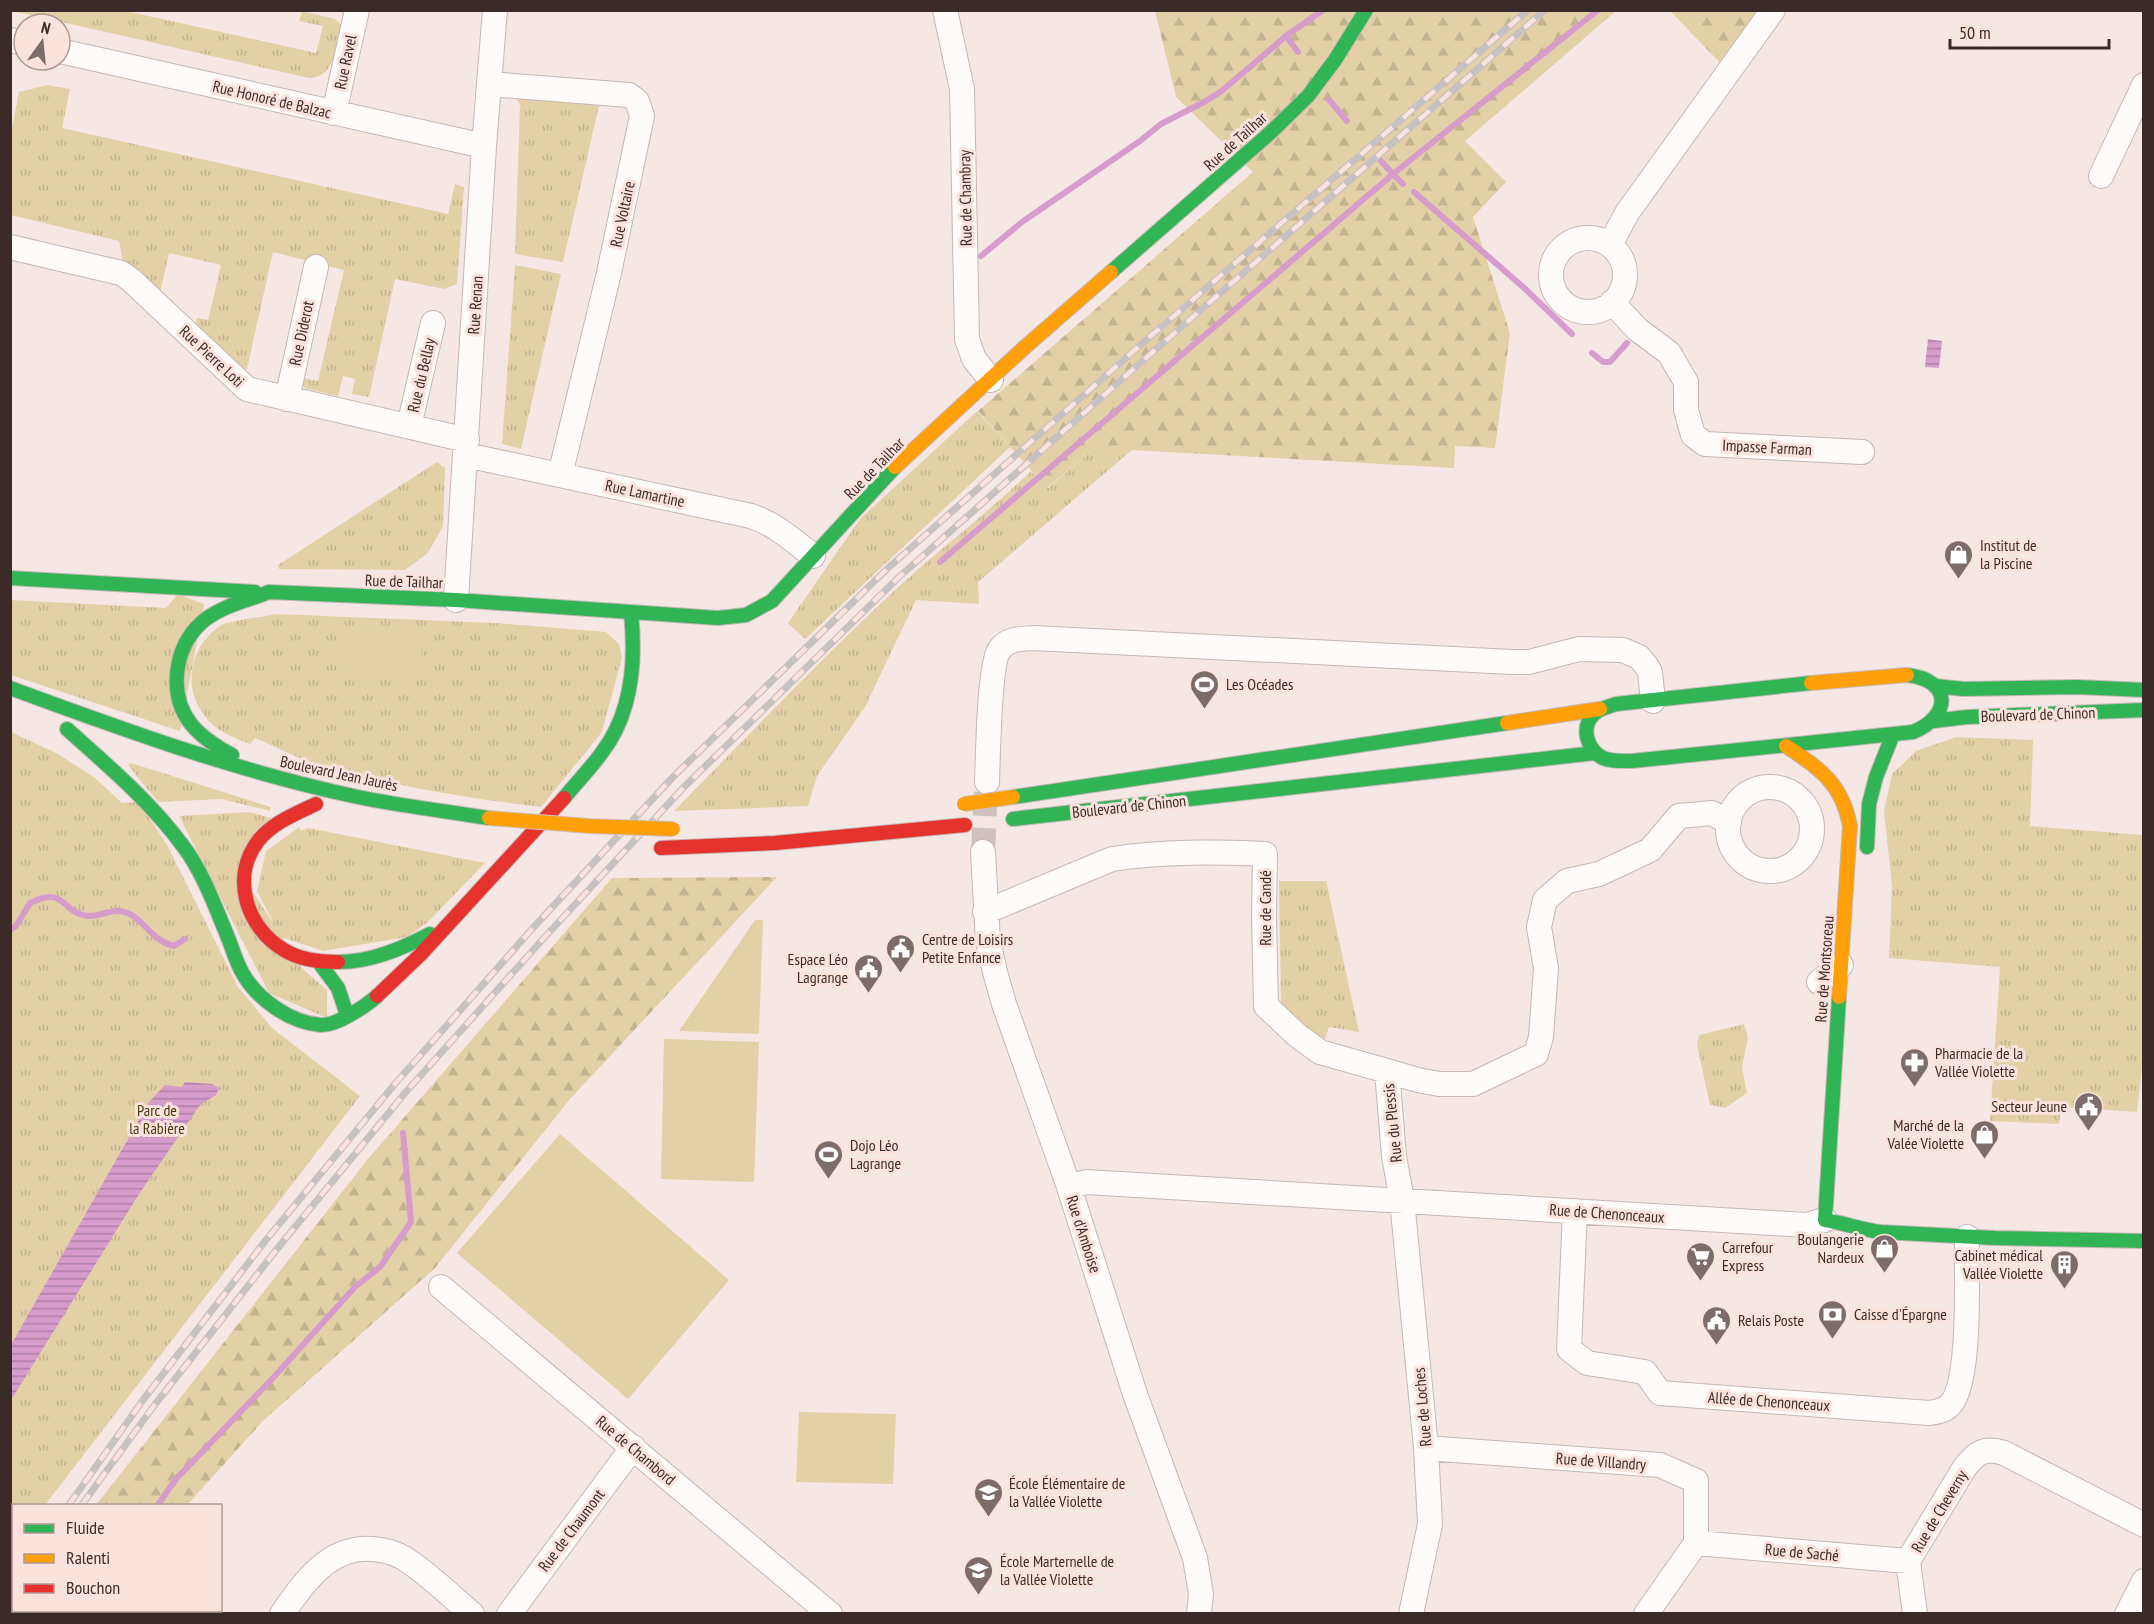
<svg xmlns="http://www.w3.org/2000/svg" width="2154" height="1624" font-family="'PT Sans Narrow',sans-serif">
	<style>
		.grass { fill: url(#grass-tufts) }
		.forest { fill: url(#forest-firs) }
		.pitch { fill: #e4d0a7 }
		.water { fill: url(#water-rules) }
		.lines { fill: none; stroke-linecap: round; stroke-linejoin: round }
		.stream { stroke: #d59ccc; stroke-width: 6 }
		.street-tunnel { stroke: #d0c1be; stroke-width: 24; stroke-dasharray: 24 12; stroke-linecap: butt }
		.street-casing { stroke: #c5b7b4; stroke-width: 26 }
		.fast-casing { stroke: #c5b7b4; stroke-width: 16 }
		.slow-casing { stroke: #c5b7b4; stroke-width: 16 }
		.jam-casing { stroke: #c5b7b4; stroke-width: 16 }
		.street { stroke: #fefbfb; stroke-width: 24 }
		.fast { stroke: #30b455; stroke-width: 14 }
		.slow { stroke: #ff9f0a; stroke-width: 14 }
		.jam { stroke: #e5322d; stroke-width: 14 }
		.rail-casing { stroke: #c6c2c2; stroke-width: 7 }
		.rail { stroke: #fce2dd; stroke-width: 4.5; stroke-dasharray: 14; stroke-linecap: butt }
		.slow-bridge-casing { stroke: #ccc4c2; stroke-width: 16; stroke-linecap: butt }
		.slow-bridge { stroke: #ff9f0a; stroke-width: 14 }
		.labels { text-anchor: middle; stroke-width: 6; stroke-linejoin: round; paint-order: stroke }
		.street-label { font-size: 16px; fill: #3b2b28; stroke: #fce2dd }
		.poi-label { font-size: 16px; fill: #3b2b28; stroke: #fce2dd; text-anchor: start }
		.park-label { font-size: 16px; fill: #483a0d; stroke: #fce2dd }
	</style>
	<defs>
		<pattern id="grass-tufts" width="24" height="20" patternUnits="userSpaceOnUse" patternTransform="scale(1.5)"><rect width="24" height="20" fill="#e4d0a7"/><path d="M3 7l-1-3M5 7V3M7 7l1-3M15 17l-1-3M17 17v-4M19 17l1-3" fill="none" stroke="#c4b390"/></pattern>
		<pattern id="forest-firs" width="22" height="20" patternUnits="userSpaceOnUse" patternTransform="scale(1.5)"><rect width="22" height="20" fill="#e4d0a7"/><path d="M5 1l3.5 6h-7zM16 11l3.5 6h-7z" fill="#c4b390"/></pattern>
		<pattern id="water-rules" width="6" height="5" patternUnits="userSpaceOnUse" patternTransform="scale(1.5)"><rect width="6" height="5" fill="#d59ccc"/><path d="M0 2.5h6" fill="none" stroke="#ae7fa6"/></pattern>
	</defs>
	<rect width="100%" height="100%" fill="#f5e7e4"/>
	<!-- grass -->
	<path class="grass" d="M13 11H126L316 53 323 26 299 21 302 11 335 19 341 25C336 46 336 77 309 78Z
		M47 85 70 89 62 128 448 214 455 184 464 187 457 284 444 289 395 279 369 397 352 394 355 379 343 376 338 396 307 389 300 384V377L318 381 344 270 273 252 247 369 241 368 195 325 197 318 208 320 221 265 169 253 160 293 137 270 124 267 119 241 11 215V134L19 92Z
		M510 90 599 106 563 262 515 254 520 104Z
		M515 265 561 274 521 449 502 444Z
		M977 411 1010 447 805 639 788 623 860 519Z
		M1095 448 1133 449 978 582 979 604 916 600 865 707 817 776 808 806 674 811C750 734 824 655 904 582 946 544 991 510 1031 471L1048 488Z
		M437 462 445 468 443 526 428 553 405 570 279 569 278 565Z
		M178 594 204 604 180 731 11 675 10 600 166 608Z
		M275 614 495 623 606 632 619 644 622 657 602 732 541 807C465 798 387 785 314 763 294 757 274 746 255 738L250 744C238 739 223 734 213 725 181 697 186 649 220 626 227 621 264 617 275 614Z
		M11 732 58 754 95 778 122 803 139 802 167 845 238 987 272 1028 360 1096 45 1505 14 1506 13 1551 11 1555Z
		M1956 737 2033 740 2030 826 2143 835 2144 1051 2137 1112 2061 1107 2059 1124 1990 1121 2000 967 1889 958 1892 886 1884 811 1892 774 1916 751Z
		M131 763 271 807 270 811 221 799 158 802 128 765Z
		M250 812 271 818 238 869 303 969 327 990V1018L269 993 179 816Z
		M299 827 301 831 308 828 485 863 428 922 407 937 323 951 281 937 257 891 266 851Z
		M1279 881H1326L1359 1032 1329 1027 1320 1052 1281 1006Z
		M1744 1024 1748 1037 1742 1067 1747 1093 1725 1108 1710 1105 1697 1045 1699 1035Z"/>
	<!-- forest -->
	<path class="forest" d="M1155 11H1616L1465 141 1506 182 1473 217 1510 333 1495 448 1455 446 1454 468 1095 448 1047 488 978 411 1253 172 1176 97Z
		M1670 11H1773L1729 72Z
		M777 877 570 1099 435 1268 263 1421 187 1505H96L368 1159 612 878Z"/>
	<!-- pitch -->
	<path class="pitch" d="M341 626 423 630 420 679 339 674Z
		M755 920H763L759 1034 679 1031Z
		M664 1039 759 1042 754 1182 661 1179Z
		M560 1134 729 1280 628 1399 457 1253Z
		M799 1412 896 1414 893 1484 796 1482Z"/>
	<!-- water -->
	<path class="water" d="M1928 339 1942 341 1939 368 1925 367Z
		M185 1082 212 1084 219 1088 216 1095 200 1105 139 1194 11 1400V1345L149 1102 165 1085 182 1087Z"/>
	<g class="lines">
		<!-- stream -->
		<path class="stream" d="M1286 36 1298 52
			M1329 100 1347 121
			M1403 184 1393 174 1598 10
			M1414 192 1522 286 1572 334
			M981 256 1022 222 1140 141 1161 124 1206 101 1223 90 1286 36 1323 10
			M1592 353 1603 362H1610L1627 343
			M940 562 1393 174 1381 161
			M10 930 16 926 30 903C66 885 61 913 88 916 104 917 115 904 133 916 149 927 154 941 174 946L185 939
			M157 1506 176 1479 273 1378 355 1287 380 1267 411 1222 403 1133
			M79 1614 81 1610"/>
		<!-- street-tunnel -->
		<path class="street-tunnel" d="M983 852 986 787"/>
		<defs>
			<path id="street" d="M945 10 962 89 967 339 974 359 991 380
				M10 40 24 43
				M60 51 484 146
				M489 84 629 95 637 101 642 116 609 273 560 475
				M334 113 357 10
				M2101 176 2144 85
				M1551 275a37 37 0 1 1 74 0a37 37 0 1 1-74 0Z
				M1610 245 1627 213 1773 10
				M10 247 121 273 131 280 247 389 467 440
				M1612 302 1637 329 1669 353 1686 382V410L1693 435 1705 444 1862 452
				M287 399 316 267
				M409 426 433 323
				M466 455 751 516C775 524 793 540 813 556
				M456 600 484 146 495 10
				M987 782C988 758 989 662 1000 649 1008 638 1022 639 1034 638L1512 662H1529L1579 649 1623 650 1639 657 1645 664 1650 672 1653 701
				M1728 829a42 42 0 1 1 84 0a42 42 0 1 1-84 0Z
				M983 852 988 941 995 972 1004 1004 1069 1187 1135 1394 1195 1558 1201 1594 1199 1614
				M985 912 1112 859C1163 851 1215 852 1265 854L1264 916 1266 1006 1298 1036 1320 1052 1387 1071
				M1819 982 1841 965
				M1069 1187 1086 1182 1806 1225 1825 1220
				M1575 1211 1569 1349 1587 1363 1645 1372 1660 1393 1929 1413C1936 1412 1944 1411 1950 1405 1972 1382 1966 1272 1967 1237
				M441 1287 830 1614
				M1426 1448 1660 1465 1696 1481V1543L1646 1614
				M1696 1543 1908 1561
				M282 1614C304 1582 329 1546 372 1549 386 1550 400 1554 411 1563 433 1578 452 1597 472 1614
				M509 1614 633 1447
				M1411 1614 1430 1524 1426 1448 1402 1200 1394 1156 1387 1071 1418 1080 1439 1084H1473L1536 1054 1541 1037 1546 968 1539 927 1545 900 1567 881 1599 874 1650 850 1679 816 1712 813 1729 823
				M1915 1614 1908 1561 1965 1467C1977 1452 1985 1447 2004 1453L2144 1525
				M2127 1614 2144 1581"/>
			<path id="fast" d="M1111 272 1270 133 1308 96 1335 60 1366 10
				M10 578 255 592
				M269 592 456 600 718 618 746 615 772 601 895 467
				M1811 683 1616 704C1608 707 1600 708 1594 714 1580 727 1587 750 1603 758 1612 762 1623 761 1632 761L1913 732C1952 716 1952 680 1907 675
				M1935 686 1964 689 2077 687 2144 690
				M10 688C124 730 239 772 358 797 401 806 445 811 489 818
				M1933 721 1967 717 2144 710
				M67 729C108 766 150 801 183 846 203 872 216 909 229 940 233 951 237 964 243 974 258 1000 291 1023 321 1025 336 1026 366 1006 377 996
				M232 755C217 747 202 738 191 724 168 695 174 648 201 623 220 606 247 601 269 592
				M1013 797 1507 723
				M564 798C577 782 591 768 603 751 632 712 636 660 631 613
				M1013 819 1595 753
				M1867 847 1869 804 1876 777 1893 734
				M318 961 338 988 347 1015
				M338 962C371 962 401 949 430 934
				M1839 997 1825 1220C1844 1223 1862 1230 1881 1232L1995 1238 2144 1241"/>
			<path id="slow" d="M895 467 1025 347 1111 272
				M1811 683 1907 675
				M1507 723 1600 709
				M1786 746C1820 769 1842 783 1850 826L1839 997"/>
			<path id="jam" d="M316 804C295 814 272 823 258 841 230 878 247 928 284 950 300 960 319 962 338 962
				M661 848 775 843 965 825
				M377 996 420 955 564 798"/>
		</defs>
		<!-- street casing -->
		<use href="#street" class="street-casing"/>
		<!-- fast casing -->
		<use href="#fast" class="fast-casing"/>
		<!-- slow casing -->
		<use href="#slow" class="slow-casing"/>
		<!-- jam casing -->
		<use href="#jam" class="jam-casing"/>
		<!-- street -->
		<use href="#street" class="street"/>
		<!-- fast -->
		<use href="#fast" class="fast"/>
		<!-- slow -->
		<use href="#slow" class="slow"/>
		<!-- jam -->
		<use href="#jam" class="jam"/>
		<defs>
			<path id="rail" d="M68 1506 143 1400 266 1240 394 1085 532 929 672 778 888 568 1145 341 1528 10
				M81 1506 153 1407 277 1249 405 1093 543 939 684 787 899 577 1155 350 1545 10
				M10 1586 14 1582
				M10 1605 14 1601"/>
		</defs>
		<!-- rail casing -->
		<use href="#rail" class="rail-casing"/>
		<!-- rail -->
		<use href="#rail" class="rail"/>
		<defs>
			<path id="slow-bridge" d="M964 804 1013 797
				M489 818 589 826 673 829"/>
		</defs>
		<!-- slow-bridge casing -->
		<use href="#slow-bridge" class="slow-bridge-casing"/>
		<!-- slow-bridge -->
		<use href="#slow-bridge" class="slow-bridge"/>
	</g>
	<!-- icons -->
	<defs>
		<symbol id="shop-pin" viewBox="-11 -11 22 30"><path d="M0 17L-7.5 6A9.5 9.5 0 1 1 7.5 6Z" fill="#7c6d6a" stroke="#fce2dd"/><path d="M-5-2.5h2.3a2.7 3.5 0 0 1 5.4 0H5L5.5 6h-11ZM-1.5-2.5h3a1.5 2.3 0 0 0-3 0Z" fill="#fff"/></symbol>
		<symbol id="stadium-pin" viewBox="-11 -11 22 30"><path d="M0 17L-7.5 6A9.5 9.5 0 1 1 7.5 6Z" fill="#7c6d6a" stroke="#fce2dd"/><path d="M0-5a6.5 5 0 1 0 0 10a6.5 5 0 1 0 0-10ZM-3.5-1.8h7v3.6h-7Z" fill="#fff"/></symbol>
		<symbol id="civic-pin" viewBox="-11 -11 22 30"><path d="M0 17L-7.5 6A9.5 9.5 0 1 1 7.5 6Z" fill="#7c6d6a" stroke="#fce2dd"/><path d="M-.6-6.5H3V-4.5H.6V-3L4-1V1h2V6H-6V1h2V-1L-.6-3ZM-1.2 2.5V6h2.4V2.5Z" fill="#fff"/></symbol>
		<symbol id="pharmacy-pin" viewBox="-11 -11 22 30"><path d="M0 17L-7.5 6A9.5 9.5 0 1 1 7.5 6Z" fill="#7c6d6a" stroke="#fce2dd"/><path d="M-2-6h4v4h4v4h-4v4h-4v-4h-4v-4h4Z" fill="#fff"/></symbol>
		<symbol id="supermarket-pin" viewBox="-11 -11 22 30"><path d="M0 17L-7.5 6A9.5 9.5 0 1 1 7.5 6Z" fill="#7c6d6a" stroke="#fce2dd"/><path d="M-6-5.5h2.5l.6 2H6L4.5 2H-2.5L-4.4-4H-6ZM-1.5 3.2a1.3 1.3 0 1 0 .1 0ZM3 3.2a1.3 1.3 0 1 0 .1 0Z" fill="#fff"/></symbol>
		<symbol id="building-pin" viewBox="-11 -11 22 30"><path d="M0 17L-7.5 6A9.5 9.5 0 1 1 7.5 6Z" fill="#7c6d6a" stroke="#fce2dd"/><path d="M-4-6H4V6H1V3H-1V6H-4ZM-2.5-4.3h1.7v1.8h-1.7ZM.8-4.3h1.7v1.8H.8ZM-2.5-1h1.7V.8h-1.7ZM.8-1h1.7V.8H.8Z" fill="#fff"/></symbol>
		<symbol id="bank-pin" viewBox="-11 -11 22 30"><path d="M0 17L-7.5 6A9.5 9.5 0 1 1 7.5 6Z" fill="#7c6d6a" stroke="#fce2dd"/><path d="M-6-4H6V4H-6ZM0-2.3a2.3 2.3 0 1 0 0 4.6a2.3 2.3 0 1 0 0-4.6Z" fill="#fff"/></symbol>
		<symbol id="school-pin" viewBox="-11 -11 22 30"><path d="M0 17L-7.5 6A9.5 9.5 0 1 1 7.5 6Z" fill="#7c6d6a" stroke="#fce2dd"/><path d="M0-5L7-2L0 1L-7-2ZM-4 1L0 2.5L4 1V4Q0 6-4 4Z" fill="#fff"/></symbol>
	</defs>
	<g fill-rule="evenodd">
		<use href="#shop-pin" x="1942" y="538" width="33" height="45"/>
		<use href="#stadium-pin" x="1188" y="668" width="33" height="45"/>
		<use href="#civic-pin" x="884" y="932" width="33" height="45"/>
		<use href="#civic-pin" x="852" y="952" width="33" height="45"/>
		<use href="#pharmacy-pin" x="1898" y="1046" width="33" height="45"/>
		<use href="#civic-pin" x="2072" y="1090" width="33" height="45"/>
		<use href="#shop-pin" x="1968" y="1118" width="33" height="45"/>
		<use href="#stadium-pin" x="812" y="1138" width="33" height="45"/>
		<use href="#shop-pin" x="1868" y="1232" width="33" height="45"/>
		<use href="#supermarket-pin" x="1684" y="1240" width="33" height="45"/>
		<use href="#building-pin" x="2048" y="1248" width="33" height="45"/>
		<use href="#bank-pin" x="1816" y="1298" width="33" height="45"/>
		<use href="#civic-pin" x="1700" y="1304" width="33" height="45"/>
		<use href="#school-pin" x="972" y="1476" width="33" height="45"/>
		<use href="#school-pin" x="962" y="1554" width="33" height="45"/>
	</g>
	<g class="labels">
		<!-- street labels -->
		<g class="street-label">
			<text transform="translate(345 62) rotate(-78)" y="6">Rue Ravel</text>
			<text transform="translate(272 99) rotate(13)" y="6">Rue Honoré de Balzac</text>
			<text transform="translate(1235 141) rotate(-42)" y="6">Rue de Tailhar</text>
			<text transform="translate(965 198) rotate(-91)" y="6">Rue de Chambray</text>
			<text transform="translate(622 214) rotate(-78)" y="6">Rue Voltaire</text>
			<text transform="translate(475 305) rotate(-86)" y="6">Rue Renan</text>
			<text transform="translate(301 333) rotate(-78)" y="6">Rue Diderot</text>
			<text transform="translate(212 356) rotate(43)" y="6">Rue Pierre Loti</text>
			<text transform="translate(421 375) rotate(-77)" y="6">Rue du Bellay</text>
			<text transform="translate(1767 447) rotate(3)" y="6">Impasse Farman</text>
			<text transform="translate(874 468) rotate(-46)" y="6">Rue de Tailhar</text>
			<text transform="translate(645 493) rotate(12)" y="6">Rue Lamartine</text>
			<text transform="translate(404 581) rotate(2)" y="6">Rue de Tailhar</text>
			<text transform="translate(2038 714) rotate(-2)" y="6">Boulevard de Chinon</text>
			<text transform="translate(339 773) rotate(12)" y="6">Boulevard Jean Jaurès</text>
			<text transform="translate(1129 806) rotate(-6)" y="6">Boulevard de Chinon</text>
			<text transform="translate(1265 908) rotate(-90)" y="6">Rue de Candé</text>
			<text transform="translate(1824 969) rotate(-86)" y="6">Rue de Montsoreau</text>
			<text transform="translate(1392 1123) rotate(-96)" y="6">Rue du Plessis</text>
			<text transform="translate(1607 1213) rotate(4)" y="6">Rue de Chenonceaux</text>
			<text transform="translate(1084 1234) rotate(72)" y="6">Rue d'Amboise</text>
			<text transform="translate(1769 1401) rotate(4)" y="6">Allée de Chenonceaux</text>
			<text transform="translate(1422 1407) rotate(-95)" y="6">Rue de Loches</text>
			<text transform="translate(636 1450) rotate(40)" y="6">Rue de Chambord</text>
			<text transform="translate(1601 1461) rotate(4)" y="6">Rue de Villandry</text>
			<text transform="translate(1939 1511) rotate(-59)" y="6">Rue de Cheverny</text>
			<text transform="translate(571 1530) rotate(-53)" y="6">Rue de Chaumont</text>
			<text transform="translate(1802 1552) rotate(5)" y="6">Rue de Saché</text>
		</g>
		<!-- poi labels -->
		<g class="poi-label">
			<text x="1980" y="551">Institut de<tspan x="1980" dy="18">la Piscine</tspan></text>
			<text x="1226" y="690">Les Océades</text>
			<text x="922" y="945">Centre de Loisirs<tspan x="922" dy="18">Petite Enfance</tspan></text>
			<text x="848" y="965" text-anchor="end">Espace Léo<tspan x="848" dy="18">Lagrange</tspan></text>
			<text x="1935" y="1059">Pharmacie de la<tspan x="1935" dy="18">Vallée Violette</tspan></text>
			<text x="2067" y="1112" text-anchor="end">Secteur Jeune</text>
			<text x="1964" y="1131" text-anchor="end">Marché de la<tspan x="1964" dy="18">Valée Violette</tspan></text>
			<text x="850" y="1151">Dojo Léo<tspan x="850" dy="18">Lagrange</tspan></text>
			<text x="1864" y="1245" text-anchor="end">Boulangerie<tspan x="1864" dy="18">Nardeux</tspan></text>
			<text x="1722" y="1253">Carrefour<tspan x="1722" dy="18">Express</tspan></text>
			<text x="2043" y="1261" text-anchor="end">Cabinet médical<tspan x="2043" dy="18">Vallée Violette</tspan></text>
			<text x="1854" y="1320">Caisse d'Épargne</text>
			<text x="1738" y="1326">Relais Poste</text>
			<text x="1009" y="1489">École Élémentaire de<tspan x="1009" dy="18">la Vallée Violette</tspan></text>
			<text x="1000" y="1567">École Marternelle de<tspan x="1000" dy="18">la Vallée Violette</tspan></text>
		</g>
		<!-- park labels -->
		<g class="park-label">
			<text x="157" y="1116">Parc de<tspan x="157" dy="18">la Rabière</tspan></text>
		</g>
	</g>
	<!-- border -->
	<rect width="2154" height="1624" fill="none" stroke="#3b2b28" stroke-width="24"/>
	<!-- legend -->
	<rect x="12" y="1504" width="210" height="108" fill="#fce2dd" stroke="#af9995" stroke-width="1.5"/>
	<rect x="24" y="1524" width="30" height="9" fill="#30b455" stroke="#af9995" stroke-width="1.5"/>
	<text x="66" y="1534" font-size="18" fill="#3b2b28">Fluide</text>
	<rect x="24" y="1554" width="30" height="9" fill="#ff9f0a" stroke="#af9995" stroke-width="1.5"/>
	<text x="66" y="1564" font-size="18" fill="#3b2b28">Ralenti</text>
	<rect x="24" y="1584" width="30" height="9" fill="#e5322d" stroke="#af9995" stroke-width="1.5"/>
	<text x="66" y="1594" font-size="18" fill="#3b2b28">Bouchon</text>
	<!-- north arrow -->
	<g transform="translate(42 42) rotate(15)"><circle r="28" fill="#fce2dd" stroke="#af9995" stroke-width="1.5"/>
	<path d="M0-4.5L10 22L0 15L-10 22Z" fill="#7c6d6a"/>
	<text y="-9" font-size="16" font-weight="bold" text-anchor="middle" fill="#3b2b28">N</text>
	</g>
	<!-- scale -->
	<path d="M1950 39v9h159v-9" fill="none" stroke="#3b2b28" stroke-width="3"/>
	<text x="1959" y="39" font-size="18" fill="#3b2b28" stroke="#fce2dd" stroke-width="4.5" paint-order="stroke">50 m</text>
</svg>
